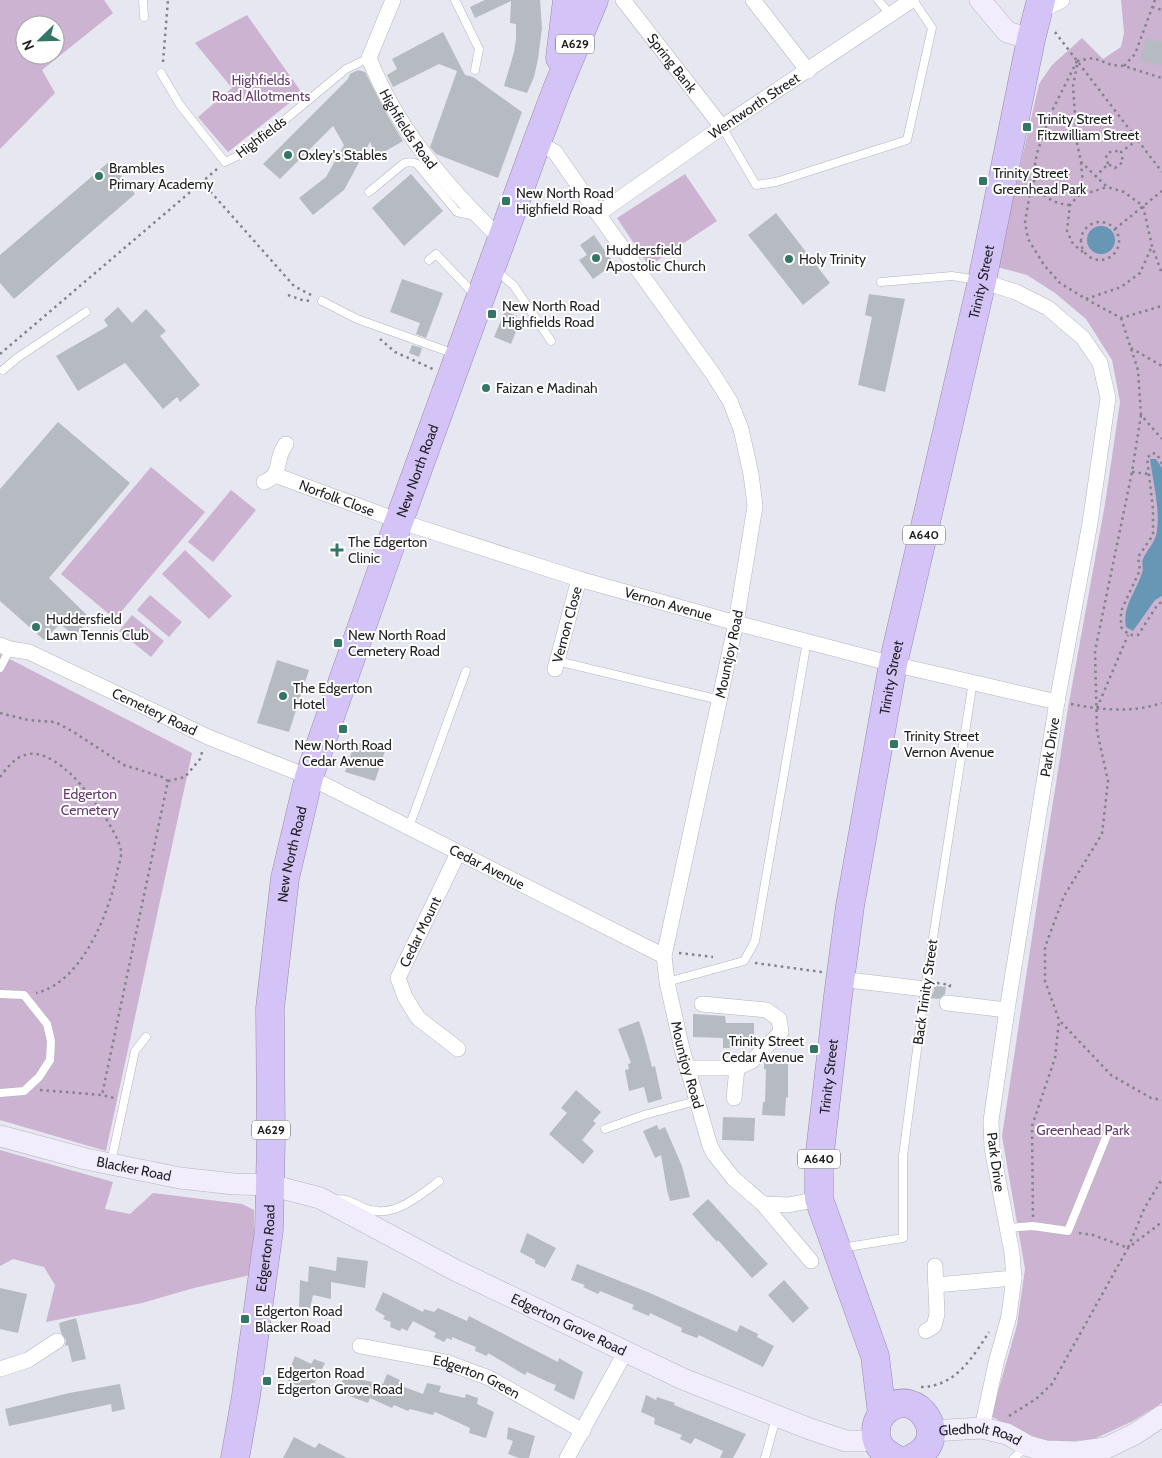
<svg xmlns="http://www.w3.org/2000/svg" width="1162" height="1458" font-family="Cabin,sans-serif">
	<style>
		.green { fill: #ccb3d1; fill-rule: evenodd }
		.water { fill: #6897b6 }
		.building { fill: #b6bbc2 }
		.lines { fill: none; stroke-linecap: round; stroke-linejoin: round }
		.lane-casing { stroke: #b4b5bd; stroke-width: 9 }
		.street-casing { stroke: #b4b5bd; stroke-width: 16 }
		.secondary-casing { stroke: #b4b5bd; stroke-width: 22 }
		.highway-casing { stroke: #958aac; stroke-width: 29 }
		.path { stroke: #828389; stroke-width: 2.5; stroke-dasharray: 2.5 4; stroke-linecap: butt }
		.lane { stroke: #fff; stroke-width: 8 }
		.street { stroke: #fff; stroke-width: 15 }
		.secondary { stroke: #f2edfc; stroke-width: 21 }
		.highway { stroke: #d4c3f6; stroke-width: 28 }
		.poi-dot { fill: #337566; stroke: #fff; stroke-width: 2 }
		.labels { text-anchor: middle; stroke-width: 4; stroke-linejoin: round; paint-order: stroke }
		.shield { fill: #fff; stroke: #626264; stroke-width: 1 }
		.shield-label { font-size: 12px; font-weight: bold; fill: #1f1f22 }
		.street-label { font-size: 14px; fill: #1f1f22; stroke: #fff }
		.park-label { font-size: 14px; fill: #673b70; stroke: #fff }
		.poi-label { font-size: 14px; fill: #1f1f22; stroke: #fff; text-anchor: start }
	</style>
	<rect width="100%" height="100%" fill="#e6e7f0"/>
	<!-- green -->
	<path class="green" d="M0 0H104L113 13 42 70 55 93 0 149ZM25 25H55V55H25Z
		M1121 0H1162V1403L1131 1422 1094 1439 1054 1443 1015 1430 991 1416 1017 1325 1025 1269 1002 1136 1042 871 1068 708 1105 504 1120 402 1112 360 1086 319 1055 293 1027 275 997 267 1039 84 1052 65 1082 38 1103 59 1121 47 1124 33Z
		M247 15 302 93 228 152 198 117 232 88 195 43Z
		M685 174 717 221 649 266 617 218Z
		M151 467 205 512 115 619 61 574Z
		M231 490 256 510 213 562 188 542Z
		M185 550 232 596 209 619 162 574Z
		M150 595 182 622 169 637 137 610Z
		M132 615 164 641 151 657 119 631Z
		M0 654 192 753 106 1151 0 1120Z
		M0 1150 113 1182 105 1209 130 1214 153 1193 242 1204 254 1210V1233L250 1275 194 1288 142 1303 46 1322 55 1285 44 1267 13 1259 0 1266Z"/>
	<!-- water -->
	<path class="water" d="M1087 240a14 14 0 1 1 28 0a14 14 0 1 1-28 0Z
		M1150 459H1156L1162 468V596L1155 600 1133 631 1126 627C1122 606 1136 592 1142 573 1144 568 1141 563 1143 559 1147 550 1156 541 1157 531 1160 507 1153 483 1150 459Z"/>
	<!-- building -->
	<path class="building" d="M485 0H540L542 28 538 59 534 77 527 93 504 86 514 52 516 39V24L510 23 511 1 475 18 470 7Z
		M443 32 465 75 473 77 522 112 498 178 436 154 430 147 457 71 439 64 393 87 387 75 397 69 392 59Z
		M1146 38 1162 42V66L1140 60Z
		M358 70 365 72 386 113 403 141 377 156 370 142 344 190 313 215 299 198 326 177 344 145 333 126 280 179 263 164 348 79 350 74Z
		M110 161 135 194 14 299 0 283V255Z
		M411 174 443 211 404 246 372 208Z
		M776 213 830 283 803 305 748 235Z
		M594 235 614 264 593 279 579 260 587 255 580 245Z
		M402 279 443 293 426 338 416 334 420 323 390 312Z
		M869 294 905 299 885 392 858 385 872 317 865 315Z
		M118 307 132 323 146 309 166 331 160 336 200 385 180 402 177 397 163 409 125 363 78 391 56 356 108 326 104 320Z
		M505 311 517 316 512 326 517 329 511 344 494 337Z
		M412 345 422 348 419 357 409 353Z
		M58 422 130 483 49 578 90 618 75 636 60 624 44 640 0 601V489Z
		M277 660 309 670 289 732 257 723Z
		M355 742 385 751 375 781 345 772Z
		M934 986 946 987 945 994 939 999 930 998 934 991Z
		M693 1014 725 1016 726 1023H754V1046L752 1048H723V1038L693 1037Z
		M639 1021 645 1040 652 1067 655 1066 662 1099 648 1103 644 1087 629 1091 625 1070 629 1069 628 1064 631 1063 618 1029Z
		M772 1054 788 1055V1098L786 1097 785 1116 762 1115 763 1102H765L766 1069H764V1062Z
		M576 1090 601 1112 593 1121 596 1123 582 1140 594 1151 583 1164 549 1134 567 1113 561 1108Z
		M723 1117 755 1118 754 1141 722 1140Z
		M657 1125 659 1130 665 1127 682 1166 690 1197 670 1201 667 1190 661 1155 655 1158 643 1131Z
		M708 1199 768 1264 752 1278 718 1240 717 1242 692 1214Z
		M527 1233 556 1248 545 1268 535 1263V1260L520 1252Z
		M337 1257 368 1261 365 1288 331 1282V1299L313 1295 310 1308 299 1307 300 1280 308 1282 309 1266 336 1271Z
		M577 1264 650 1293 737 1332 740 1325 758 1334 757 1337 774 1346 763 1367 699 1335 697 1338 681 1332 682 1328 650 1313 649 1316 632 1309 634 1305 600 1291 598 1294 583 1287 585 1285 571 1280Z
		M784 1280 809 1308 793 1323 768 1295Z
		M0 1288 27 1294 18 1333 0 1329Z
		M383 1292 423 1312 424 1309 434 1312 438 1308 467 1321 469 1316 558 1362 559 1358 583 1372 574 1400 554 1390 556 1385 548 1382 527 1372 525 1375 488 1353 487 1356 475 1351 476 1347 452 1337V1340L447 1338 444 1342 434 1337 436 1333 413 1321 407 1331 402 1328 400 1331 390 1327 391 1322 383 1319 385 1316 375 1310Z
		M76 1318 86 1359 72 1362 68 1345 65 1346 66 1340 61 1333 59 1323Z
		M295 1356 311 1364 314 1359 325 1363 309 1393 286 1379Z
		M345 1370 359 1374 358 1379 383 1384 387 1374 400 1380 399 1385 423 1394 427 1383 441 1386 439 1392 465 1398 466 1394 478 1398 477 1404 494 1412 486 1438 469 1433 470 1428 435 1412 433 1415 410 1409 408 1411 394 1405 392 1408 370 1398 368 1403 344 1394 346 1389 341 1385Z
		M120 1384 125 1409 112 1412 111 1404 9 1426 5 1409 69 1393Z
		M646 1395 656 1400 657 1397 675 1403 674 1405 746 1434 733 1458H720L723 1451 695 1438 691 1444 680 1439 682 1435 654 1424 655 1418 641 1412Z
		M508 1427 535 1436 529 1458H519L508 1454 513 1441 507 1439Z
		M294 1437 315 1448 319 1443 347 1458H283Z"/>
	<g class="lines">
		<defs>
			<path id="lane" d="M143 0 144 17
				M455 0 479 49 475 70
				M878 0 890 14
				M161 73 180 105 225 162 246 152 346 69 369 58
				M722 127 756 185 776 182 907 140 932 28 913 0
				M369 192 403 164C408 161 412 162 417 164L457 212 475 216
				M429 260 436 254 476 296
				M497 271 514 286 551 341
				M881 282 952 276 978 280
				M322 301 357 319 455 354
				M3 370 17 358 86 312
				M557 661 720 700
				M0 668 10 649
				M409 827 466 671
				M667 982 744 961 755 941 807 641
				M0 994 24 995 47 1024 51 1041 50 1060 39 1077 24 1091 0 1093
				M605 1129 644 1115 696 1101
				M111 1162 135 1051 146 1037
				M335 1200C347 1197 354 1204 364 1208 392 1220 418 1197 439 1181
				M1007 1228 1033 1226 1068 1231 1107 1135
				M841 1248 903 1238V1156L925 989 973 681
				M765 1458 776 1418
				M1014 1458 1026 1447"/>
			<g id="street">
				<path id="s1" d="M393 0 369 58C397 129 447 187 501 239"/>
				<path id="s2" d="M623 0 722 127"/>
				<path d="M753 0 808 71"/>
				<path d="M1039 12 1062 0"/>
				<path id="s3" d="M537 142 555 152 598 214 713 374 730 401 741 429 751 474 755 506 736 623 664 956 667 982 682 1049 710 1146 715 1155 733 1178 763 1204 811 1261"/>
				<path id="s4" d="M598 214 722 127 912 0"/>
				<path id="s5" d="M275 475 399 521 579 579 736 623 893 664 1057 702"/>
				<path d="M264 482C284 474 274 458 286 444"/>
				<path id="s6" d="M0 645 10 649 29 652 208 737 309 777 664 956"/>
				<path id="s7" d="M555 669 579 579"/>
				<path d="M458 853 398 978 405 997 418 1018 458 1049"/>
				<path d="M840 979 925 989"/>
				<path d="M947 1003 1007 1010"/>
				<path d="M687 1068H737L752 1061 781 1032 779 1019 766 1010 702 1004"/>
				<path d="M734 1098 737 1068"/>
				<path d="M763 1204 788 1205 819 1199"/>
				<path d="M936 1285 1014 1278"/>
				<path d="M926 1331 934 1326 937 1314 935 1266"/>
				<path id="s8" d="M360 1346 446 1362 489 1378 583 1431"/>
				<path d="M0 1369 28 1360 57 1341"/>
				<path id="s9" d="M982 1428 996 1363 1009 1316 1014 1278 1012 1253 992 1148 991 1121 1007 1010 1057 702 1090 523 1108 398 1100 363 1083 338 1048 308 1016 292 982 281"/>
				<path d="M567 1458 626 1351"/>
			</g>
			<g id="secondary">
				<path d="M980 0 1007 32 1031 39"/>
				<path id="s10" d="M0 1136 86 1159 180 1178 234 1184 270 1185 320 1198 455 1270 683 1379 810 1429 846 1441H863L876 1438"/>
				<path id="s11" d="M931 1431 982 1428 1007 1434 1028 1446 1046 1451 1077 1452 1106 1448 1135 1434 1162 1416"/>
			</g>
			<g id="highway">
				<path d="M560 58 567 0"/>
				<path id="s12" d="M882 1414 875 1356 819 1199V1160L838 996 850 906 893 664 982 281 1031 39 1041 0"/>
				<path id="s13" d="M235 1458 246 1396 269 1230 271 1138 270 1008 285 878 309 777 399 521 537 142 557 89 594 0"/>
				<path d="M894 1458C883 1452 875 1444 876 1431 876 1423 880 1415 886 1410 917 1384 954 1440 912 1458"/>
			</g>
		</defs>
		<!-- lane casing -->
		<use href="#lane" class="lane-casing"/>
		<!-- street casing -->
		<use href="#street" class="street-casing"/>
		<!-- secondary casing -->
		<use href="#secondary" class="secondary-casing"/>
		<!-- highway casing -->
		<use href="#highway" class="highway-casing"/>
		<!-- path -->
		<path class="path" d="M1152 7 1162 10
			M1055 32 1162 172
			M1077 61 1050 115 1037 153 1025 222 1028 239 1044 265 1060 283 1086 299 1121 287 1140 273 1152 246
			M1077 61 1093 58 1112 65 1124 66 1162 78
			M163 62 168 0
			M1077 65 1073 86 1077 143 1081 162 1107 187 1124 192 1143 206 1152 246 1162 274
			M1124 66 1135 54 1155 0
			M1108 164 1106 155C1110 151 1115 150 1121 152
			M217 169 202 182 294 286 313 296
			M1095 177 1108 164 1115 168 1123 162 1121 152 1137 140
			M1034 180V187C1046 197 1054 204 1070 205
			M1078 196 1083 184 1081 163
			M1081 241a19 19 0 1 1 38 0a19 19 0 1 1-38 0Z
			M1115 229 1162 191
			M1083 252 1073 244 1067 231 1070 205 1078 196 1107 187
			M288 295 302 300 313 301
			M1086 299 1121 318 1162 306
			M1121 318 1138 370 1141 415 1162 439
			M380 339 395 352 433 369
			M1131 348 1162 366
			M0 354 202 182
			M1141 415 1132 472 1095 651 1097 731 1108 781 1102 834 1064 896 1045 947V981L1059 1020 1111 1075 1151 1098 1162 1100
			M1162 464 1157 454 1152 453 1147 458 1153 509V535L1138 557 1140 570 1121 611V627L1129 635H1138L1158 604 1162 602
			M1132 472 1148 474
			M1071 704C1101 710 1132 713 1162 703
			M1097 708 1128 635
			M0 713 28 720 55 722 72 731 124 765 162 777 168 781 102 1095
			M0 777C6 769 14 758 25 755 39 750 56 761 66 770 81 781 119 832 121 851 122 857 118 866 117 873 109 914 81 983 36 993
			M168 781 185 777 200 759 203 749
			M679 953 713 957
			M755 963 822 972
			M937 983 950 985 949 989
			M40 1090 102 1095 114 1098
			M1033 1217 1032 1126 1055 1058 1059 1021
			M1079 1233 1093 1235 1128 1248 1144 1209 1162 1179
			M921 1387C955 1387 973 1357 989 1332
			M1009 1416 1036 1399 1052 1384 1128 1248 1162 1222"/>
		<!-- lane -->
		<use href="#lane" class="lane"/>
		<!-- street -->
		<use href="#street" class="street"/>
		<!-- secondary -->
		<use href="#secondary" class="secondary"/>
		<!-- highway -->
		<use href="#highway" class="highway"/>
	</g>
	<!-- markers -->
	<g class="poi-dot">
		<rect x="1022" y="122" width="10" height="10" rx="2.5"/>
		<circle cx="288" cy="155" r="5"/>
		<circle cx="99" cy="176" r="5"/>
		<rect x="978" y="176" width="10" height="10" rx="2.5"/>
		<rect x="501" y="196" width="10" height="10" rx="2.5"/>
		<circle cx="596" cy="258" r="5"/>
		<circle cx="789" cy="259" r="5"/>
		<rect x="487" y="309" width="10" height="10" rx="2.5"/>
		<circle cx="486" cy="388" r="5"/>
		<path d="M334.5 542.5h5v5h5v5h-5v5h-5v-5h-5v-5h5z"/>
		<circle cx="36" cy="627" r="5"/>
		<rect x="333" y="638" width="10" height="10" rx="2.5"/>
		<circle cx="283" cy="696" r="5"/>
		<rect x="338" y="724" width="10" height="10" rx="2.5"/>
		<rect x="889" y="739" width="10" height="10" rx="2.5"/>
		<rect x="809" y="1044" width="10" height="10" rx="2.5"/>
		<rect x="240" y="1314" width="10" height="10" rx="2.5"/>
		<rect x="262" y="1376" width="10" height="10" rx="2.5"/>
	</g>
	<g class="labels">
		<!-- shield labels -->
		<g class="shield">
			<rect x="556" y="34.5" width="38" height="19" rx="4"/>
			<rect x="903" y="525.5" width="42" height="19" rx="4"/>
			<rect x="252" y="1120.5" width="38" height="19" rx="4"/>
			<rect x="798" y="1149.5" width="42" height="19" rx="4"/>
		</g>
		<g class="shield-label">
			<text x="575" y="48">A629</text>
			<text x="924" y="539">A640</text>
			<text x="271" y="1134">A629</text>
			<text x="819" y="1163">A640</text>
		</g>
		<!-- street labels -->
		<g class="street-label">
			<text dy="5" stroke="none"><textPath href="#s2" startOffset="80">Spring Bank</textPath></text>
			<text dy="5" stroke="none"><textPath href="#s4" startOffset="190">Wentworth Street</textPath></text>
			<text dy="5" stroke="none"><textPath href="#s1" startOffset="144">Highfields Road</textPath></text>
			<text transform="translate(261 137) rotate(-37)" y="5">Highfields</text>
			<text dy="5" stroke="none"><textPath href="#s12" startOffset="1158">Trinity Street</textPath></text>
			<text dy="5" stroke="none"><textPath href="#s13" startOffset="1012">New North Road</textPath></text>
			<text dy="5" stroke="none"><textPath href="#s5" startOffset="66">Norfolk Close</textPath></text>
			<text dy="5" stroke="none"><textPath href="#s5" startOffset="414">Vernon Avenue</textPath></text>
			<text dy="5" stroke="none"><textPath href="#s7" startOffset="46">Vernon Close</textPath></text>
			<text transform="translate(729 654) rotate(-78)" y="5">Mountjoy Road</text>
			<text dy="5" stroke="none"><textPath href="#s12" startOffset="752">Trinity Street</textPath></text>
			<text dy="5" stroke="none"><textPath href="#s6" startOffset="169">Cemetery Road</textPath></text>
			<text dy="5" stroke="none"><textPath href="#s9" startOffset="691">Park Drive</textPath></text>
			<text dy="5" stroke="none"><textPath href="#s13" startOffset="608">New North Road</textPath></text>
			<text dy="5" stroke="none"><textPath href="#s6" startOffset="536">Cedar Avenue</textPath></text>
			<text transform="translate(420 932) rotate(-64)" y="5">Cedar Mount</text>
			<text transform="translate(925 992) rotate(-82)" y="5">Back Trinity Street</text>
			<text dy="5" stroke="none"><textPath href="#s3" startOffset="1004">Mountjoy Road</textPath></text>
			<text dy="5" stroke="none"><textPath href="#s12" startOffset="348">Trinity Street</textPath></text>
			<text transform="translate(996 1162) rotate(82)" y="5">Park Drive</text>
			<text dy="5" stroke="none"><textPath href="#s10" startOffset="138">Blacker Road</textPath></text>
			<text dy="5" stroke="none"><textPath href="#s13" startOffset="212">Edgerton Road</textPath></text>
			<text dy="5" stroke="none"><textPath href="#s10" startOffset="606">Edgerton Grove Road</textPath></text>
			<text dy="5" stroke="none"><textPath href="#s8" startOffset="121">Edgerton Green</textPath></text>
			<text dy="5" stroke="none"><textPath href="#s11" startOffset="50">Gledholt Road</textPath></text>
		</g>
		<!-- park labels -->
		<g class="park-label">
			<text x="261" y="85">Highfields<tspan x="261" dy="16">Road Allotments</tspan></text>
			<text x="90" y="799">Edgerton<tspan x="90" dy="16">Cemetery</tspan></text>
			<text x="1083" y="1135">Greenhead Park</text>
		</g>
		<!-- poi labels -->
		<g class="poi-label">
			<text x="1037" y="124">Trinity Street<tspan x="1037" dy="16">Fitzwilliam Street</tspan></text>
			<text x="298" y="160">Oxley's Stables</text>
			<text x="109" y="173">Brambles<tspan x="109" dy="16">Primary Academy</tspan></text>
			<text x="993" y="178">Trinity Street<tspan x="993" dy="16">Greenhead Park</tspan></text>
			<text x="516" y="198">New North Road<tspan x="516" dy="16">Highfield Road</tspan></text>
			<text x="606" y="255">Huddersfield<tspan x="606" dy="16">Apostolic Church</tspan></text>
			<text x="799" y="264">Holy Trinity</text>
			<text x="502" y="311">New North Road<tspan x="502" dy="16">Highfields Road</tspan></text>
			<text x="496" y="393">Faizan e Madinah</text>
			<text x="348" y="547">The Edgerton<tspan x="348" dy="16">Clinic</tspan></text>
			<text x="46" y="624">Huddersfield<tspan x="46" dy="16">Lawn Tennis Club</tspan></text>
			<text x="348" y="640">New North Road<tspan x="348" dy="16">Cemetery Road</tspan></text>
			<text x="293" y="693">The Edgerton<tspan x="293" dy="16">Hotel</tspan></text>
			<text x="904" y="741">Trinity Street<tspan x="904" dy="16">Vernon Avenue</tspan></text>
			<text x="343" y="750" text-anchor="middle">New North Road<tspan x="343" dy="16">Cedar Avenue</tspan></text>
			<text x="804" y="1046" text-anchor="end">Trinity Street<tspan x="804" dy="16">Cedar Avenue</tspan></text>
			<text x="255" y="1316">Edgerton Road<tspan x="255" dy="16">Blacker Road</tspan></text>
			<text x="277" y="1378">Edgerton Road<tspan x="277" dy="16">Edgerton Grove Road</tspan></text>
		</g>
	</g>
	<!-- north arrow -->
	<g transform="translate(40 40) rotate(247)"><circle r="24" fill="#ffffff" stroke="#a5a5a7"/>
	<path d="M0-4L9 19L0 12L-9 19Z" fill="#337566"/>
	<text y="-8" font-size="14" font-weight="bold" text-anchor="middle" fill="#1f1f22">N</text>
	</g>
</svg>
